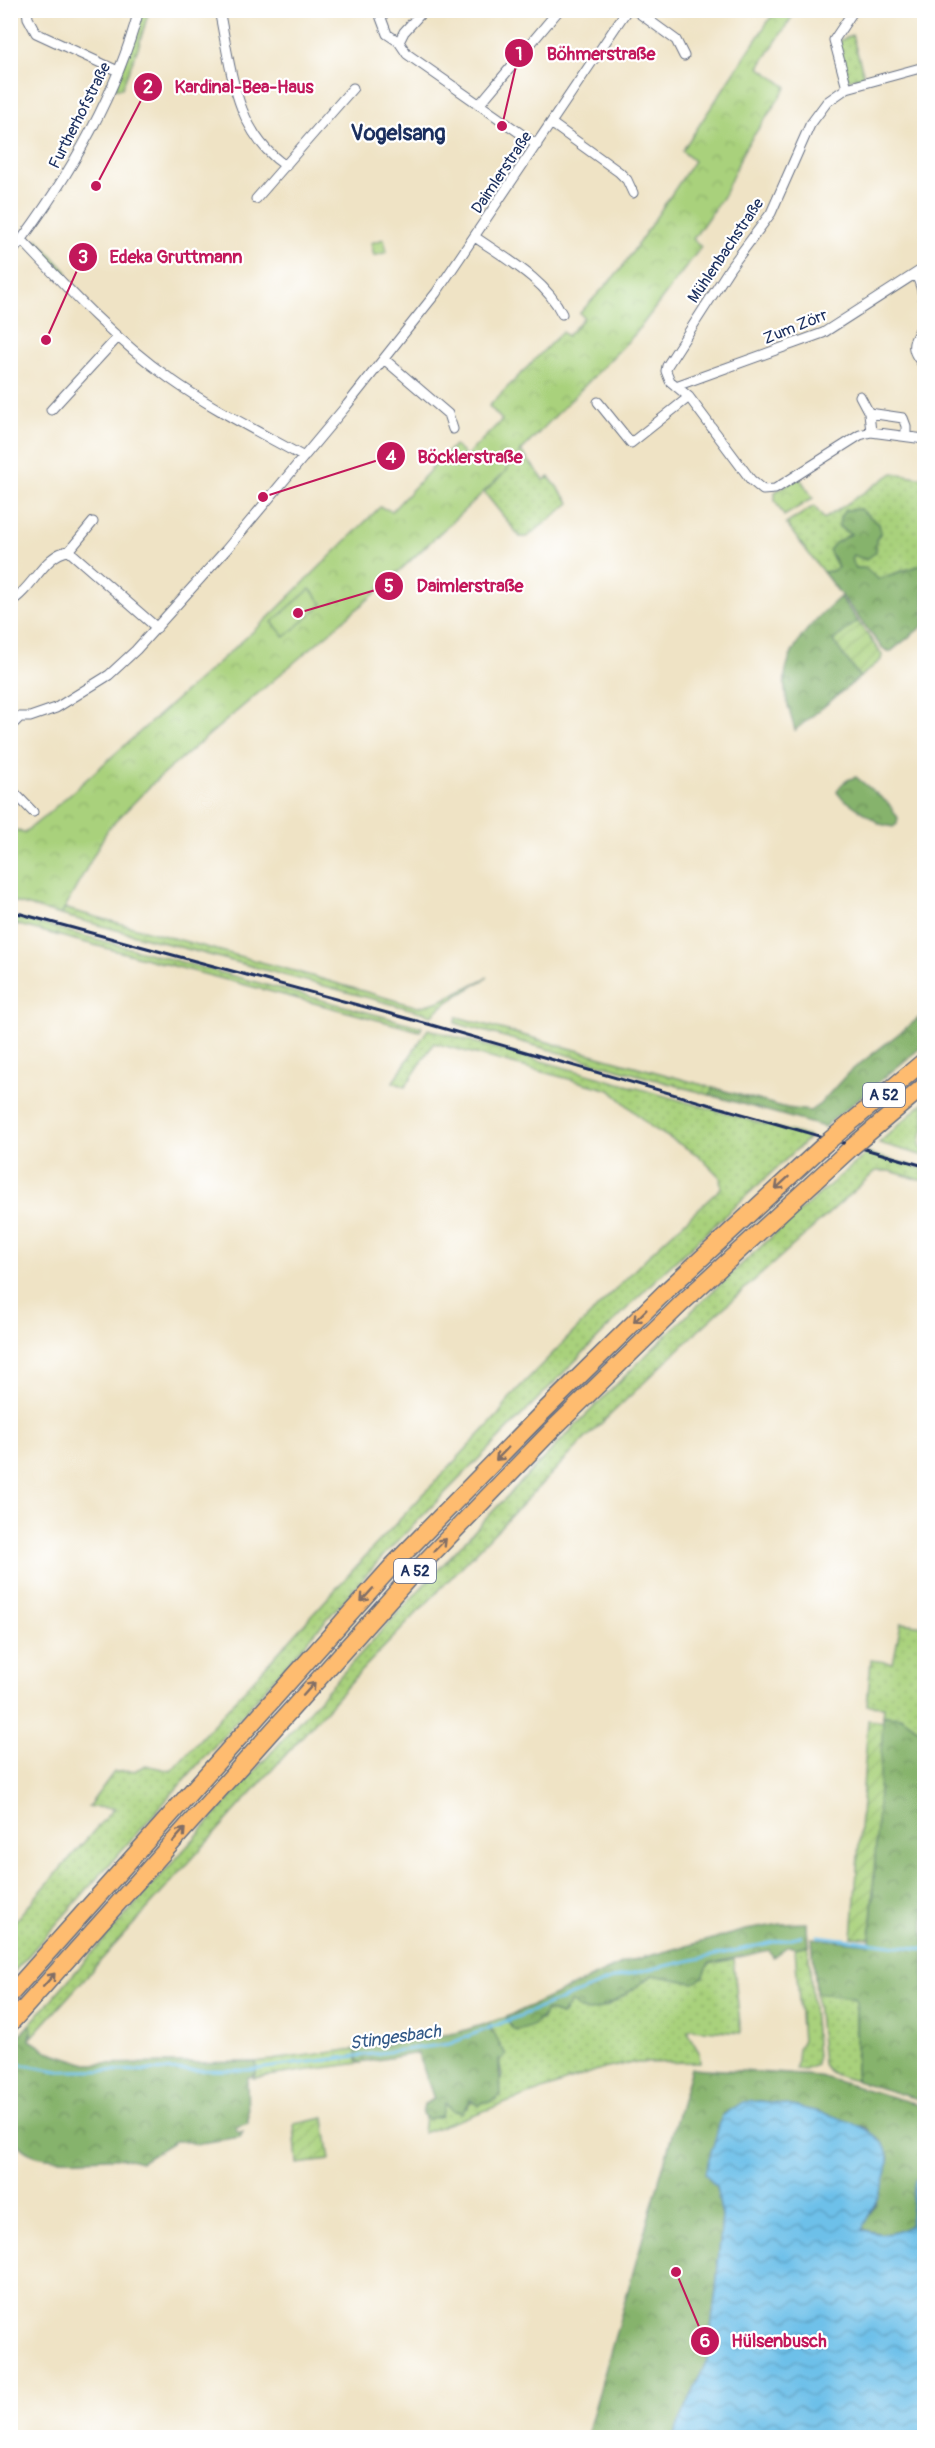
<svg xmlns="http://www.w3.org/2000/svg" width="935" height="2448" font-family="Pangolin,sans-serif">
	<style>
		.grass { fill: url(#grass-dots); stroke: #62806d; stroke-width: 1.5 }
		.forest { fill: url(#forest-crowns); stroke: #507165; stroke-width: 1.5 }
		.park { fill: url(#park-crowns); stroke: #62806d; stroke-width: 1.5 }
		.garden { fill: url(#garden-furrows); stroke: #62806d; stroke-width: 1.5 }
		.pitch { fill: #a9d17c; stroke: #62806d; stroke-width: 1.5 }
		.water { fill: url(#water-waves); stroke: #4478a4; stroke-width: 1.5 }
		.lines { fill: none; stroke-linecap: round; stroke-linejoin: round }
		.stream { stroke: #6dc0e9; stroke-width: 3 }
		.street-casing { stroke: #656e82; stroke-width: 11 }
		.highway-casing { stroke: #656e82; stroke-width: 19 }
		.street { stroke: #fff; stroke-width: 9 }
		.highway { stroke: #febc70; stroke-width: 16 }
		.rail { stroke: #1b2f5e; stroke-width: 3 }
		.highway-bridge-casing { stroke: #656e82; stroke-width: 19; stroke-linecap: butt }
		.highway-bridge { stroke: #febc70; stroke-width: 16 }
		.oneway { stroke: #816e66 }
		.labels { text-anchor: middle; stroke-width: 4.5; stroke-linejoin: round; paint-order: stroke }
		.shield { fill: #fff; stroke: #5f6d8e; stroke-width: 1.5 }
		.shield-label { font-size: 15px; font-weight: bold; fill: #1b2f5e }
		.street-label { font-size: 16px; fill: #1b2f5e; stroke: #fff }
		.water-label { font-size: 18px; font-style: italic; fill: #345a88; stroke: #fff }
		.district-label { font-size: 22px; font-weight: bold; fill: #1b2f5e; stroke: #fff }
		.leader { fill: none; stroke: #c2185b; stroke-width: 2 }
		.callout-dot { fill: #c2185b; stroke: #fff; stroke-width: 2 }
		.mark-label { font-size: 18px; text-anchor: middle; font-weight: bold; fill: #fff }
		.callout-label { font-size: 18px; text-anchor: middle; font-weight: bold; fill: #c2185b; stroke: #fff; stroke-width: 4.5; stroke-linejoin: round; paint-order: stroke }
	</style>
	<defs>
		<pattern id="grass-dots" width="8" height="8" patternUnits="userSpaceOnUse" patternTransform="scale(1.5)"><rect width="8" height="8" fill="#a9d17c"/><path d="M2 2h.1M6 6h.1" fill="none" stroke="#91b46e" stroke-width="1.8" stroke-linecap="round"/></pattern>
		<pattern id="forest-crowns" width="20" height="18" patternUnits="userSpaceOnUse" patternTransform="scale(1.5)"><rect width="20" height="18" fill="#86b36c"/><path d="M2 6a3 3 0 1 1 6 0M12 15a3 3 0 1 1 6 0" fill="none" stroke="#6d925c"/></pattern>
		<pattern id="park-crowns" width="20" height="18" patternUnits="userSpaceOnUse" patternTransform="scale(1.5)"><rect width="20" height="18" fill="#a9d17c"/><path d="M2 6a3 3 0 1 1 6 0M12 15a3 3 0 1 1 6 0" fill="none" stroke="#91b46e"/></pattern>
		<pattern id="garden-furrows" width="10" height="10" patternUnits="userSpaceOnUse" patternTransform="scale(1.5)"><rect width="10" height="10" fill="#a9d17c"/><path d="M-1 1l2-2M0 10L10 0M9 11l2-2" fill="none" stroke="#91b46e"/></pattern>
		<pattern id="water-waves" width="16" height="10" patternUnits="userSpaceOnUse" patternTransform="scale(1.5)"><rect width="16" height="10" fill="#6dc0e9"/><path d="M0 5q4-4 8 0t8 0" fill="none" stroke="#599cc0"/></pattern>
	</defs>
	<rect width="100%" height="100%" fill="#fff"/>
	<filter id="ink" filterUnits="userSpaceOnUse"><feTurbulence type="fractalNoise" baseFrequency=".0167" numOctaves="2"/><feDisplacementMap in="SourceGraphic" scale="12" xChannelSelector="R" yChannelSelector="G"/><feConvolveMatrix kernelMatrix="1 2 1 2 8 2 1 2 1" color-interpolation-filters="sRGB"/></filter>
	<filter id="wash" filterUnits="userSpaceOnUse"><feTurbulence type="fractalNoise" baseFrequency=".008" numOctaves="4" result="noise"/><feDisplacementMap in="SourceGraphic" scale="24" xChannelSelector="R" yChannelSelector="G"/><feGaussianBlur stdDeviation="1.35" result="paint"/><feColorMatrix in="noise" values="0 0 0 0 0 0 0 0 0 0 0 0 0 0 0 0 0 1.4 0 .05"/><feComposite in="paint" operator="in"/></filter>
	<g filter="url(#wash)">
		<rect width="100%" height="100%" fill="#efe3c5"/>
		<!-- grass -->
		<path class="grass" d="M142 11H149L138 48 122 88H115Z
			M852 35 864 76 848 80 837 42Z
			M37 239 67 272 63 278 37 248 34 243Z
			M521 451 544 480 549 477 570 503 527 537H520L484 492 505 472Z
			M893 473 924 478V564L878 579 856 568 850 559 854 554 876 540 879 524 860 509 844 531 852 534 846 537 833 558 838 567 832 571 823 572 786 524 814 506 824 519Z
			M63 908 294 971 418 1007 440 1001 488 977 446 1003 432 1015 61 915Z
			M11 916 422 1027 420 1031 60 936 11 923Z
			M457 1017 714 1088 710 1095 455 1023Z
			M428 1029 810 1137 655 1280 383 1556 11 1975V1925L114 1808 88 1807 114 1772 134 1771 146 1765 171 1771 371 1550 499 1414 511 1396 652 1252 721 1188 720 1177 698 1155 651 1127 610 1090 434 1043 405 1087 393 1082Z
			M924 1102V1129L921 1136 920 1146 924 1150V1156L879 1143Z
			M867 1153 924 1169V1181L890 1171H876L699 1330 585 1439 360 1672 32 2037V2029L29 2025C119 1921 212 1819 304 1716 482 1519 664 1325 867 1153Z
			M901 1623 924 1626V1733L902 1717 883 1716 884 1706 867 1705 871 1660 893 1663Z
			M808 1945 817 2056 816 2065 805 2070 796 2069 798 2048 802 2042 795 1948Z
			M733 1959 741 2033 690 2029 687 2032 699 2052 700 2062 632 2063 598 2070 423 2133 425 2116 429 2119 444 2103 451 2110 467 2108 471 2100 475 2104 497 2099 502 2075 499 2060 506 2055 488 2023 507 2017 509 2023 541 2020 547 2010 561 2015 565 2012 567 2004 571 2002 608 2006 653 1975 703 1977 709 1964Z
			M816 1992 856 1999V2081C844 2077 830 2076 823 2064Z
			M356 2049 357 2060 360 2063 253 2078 256 2074V2062Z"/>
		<!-- forest -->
		<path class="forest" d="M860 509 879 524 881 532 876 540V552L866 560 853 555 851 559 856 568H865L878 579 924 564V625L890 652 882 648 823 572 832 571 838 567 829 550 835 543 851 534 839 527 840 517 845 510Z
			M840 597 858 621 833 641 860 677 795 730C791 716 786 703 785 689 781 651 814 620 840 597Z
			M856 777 889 804 898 818 897 824 893 827 880 824 841 797 837 792C840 784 848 779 856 777Z
			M924 1014V1045L824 1127 710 1095 714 1088 787 1108 810 1111 820 1104 848 1073Z
			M883 1716 902 1717 924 1733V2101L856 2081V1999L816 1992 812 1938 870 1944Z
			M807 1923 808 1945 795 1948 788 1946 773 1957 769 1950 709 1964 703 1977 694 1983 653 1975C636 1986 606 2012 587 2011 580 2011 575 2006 571 2002L561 2015 547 2010C539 2022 531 2029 516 2031L511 2027 507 2017 626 1962 746 1930 781 1924Z
			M488 2023 506 2055 499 2060 501 2095 490 2102H483L479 2106 471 2100 462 2113 451 2110 444 2103 441 2116 428 2119 422 2114 424 2104 434 2099 418 2053 360 2063 357 2060 356 2049 456 2033Z
			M29 2025 32 2029 30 2040 47 2051 87 2064 256 2062V2074L247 2078 248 2123 236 2127 237 2132H243L240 2137 195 2144 185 2141H175L141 2162C135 2160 129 2159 122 2158 96 2156 37 2168 19 2145L11 2143 10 2046Z
			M691 2068 819 2076 924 2106V2178L915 2180 911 2225C894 2236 880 2236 861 2228L875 2206 889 2157 867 2128 797 2107 760 2101 716 2187 722 2216 716 2291 707 2360 673 2437 586 2438Z"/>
		<!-- park -->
		<path class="park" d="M775 11H796L759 67 787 87 745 148 724 195 693 239 701 247 636 333 521 451 505 472 378 591 155 781 108 829 61 915 11 901 10 828 24 833 44 817 267 619 380 507 392 511 454 445 466 456 502 420 489 406 562 332 567 336 584 318 580 313 621 269 694 161 682 151Z
			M384 239 387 252 374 256 371 243Z
			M799 477 813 498 784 516 775 501V492Z"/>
		<!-- garden -->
		<path class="garden" d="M858 621 882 655 881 660 860 677 833 641Z
			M868 1720 883 1722 870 1938 852 1937Z
			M324 2118 330 2160 297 2164 294 2124Z"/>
		<!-- pitch -->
		<path class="pitch" d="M310 589 323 604 285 637 272 622Z"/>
		<!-- water -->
		<path class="water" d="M760 2101C790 2105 890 2120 888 2159 888 2185 872 2207 862 2229 880 2236 894 2236 910 2225L915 2180 924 2178V2437H673L707 2360 716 2291 722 2216 716 2187 705 2173 722 2116 743 2102Z"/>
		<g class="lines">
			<!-- stream -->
			<path class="stream" d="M818 1936 924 1949
				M13 2063 58 2071 249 2070 449 2044 620 1976 801 1936"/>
		</g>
	</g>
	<g filter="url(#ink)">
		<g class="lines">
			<defs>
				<path id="street" d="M27 10 28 18 36 33 118 71
					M219 10C231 66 234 132 286 166
					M378 10 387 34 399 42
					M635 10 676 40 684 56
					M399 42 407 54 537 145
					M399 42 404 32 424 10
					M924 67 847 88 827 102 810 125 771 213 730 268 667 366 666 371 670 381 689 397 751 480 763 490 775 489 860 435 871 432 924 439
					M847 88 834 40 854 10
					M479 105 559 10
					M551 123 619 172 627 180 633 193
					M256 199 353 88
					M475 237C505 258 546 280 562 314
					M22 240C68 289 114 339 169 378 211 408 259 432 304 457
					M10 255C66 182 115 100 139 10
					M916 275C924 289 926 311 921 327 919 334 912 341 914 349 915 356 921 361 924 366
					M384 359 448 414 453 429
					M676 386 823 333 924 268
					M860 396 869 413 871 432
					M598 402 631 443 689 397
					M51 410 118 337
					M869 413 903 418 906 426V436
					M69 551 93 522
					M10 602C32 590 45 553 69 551L157 628
					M10 717H30L56 708 109 675 136 650 226 550 347 405 436 293 627 10
					M10 727 20 717
					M10 788 33 812"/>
				<path id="highway" d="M843 1129 924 1061
					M865 1136 924 1086
					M10 1995 393 1565 542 1413 665 1292 825 1144
					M10 2024 409 1578 555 1427 681 1304 851 1148"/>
			</defs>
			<!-- street casing -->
			<use href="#street" class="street-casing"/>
			<!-- highway casing -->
			<use href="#highway" class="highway-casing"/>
			<!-- street -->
			<use href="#street" class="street"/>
			<!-- highway -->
			<use href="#highway" class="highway"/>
			<!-- rail -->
			<path class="rail" d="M10 911 428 1024 924 1166"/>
			<defs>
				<path id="highway-bridge" d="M825 1144 843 1129
					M851 1148 865 1136"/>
			</defs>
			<!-- highway-bridge casing -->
			<use href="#highway-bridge" class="highway-bridge-casing"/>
			<!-- highway-bridge -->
			<use href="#highway-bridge" class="highway-bridge"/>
		</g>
		<!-- one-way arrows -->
		<defs><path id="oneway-shaft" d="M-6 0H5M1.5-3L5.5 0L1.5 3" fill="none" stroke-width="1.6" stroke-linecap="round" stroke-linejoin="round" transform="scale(1.5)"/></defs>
		<g class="oneway">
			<use href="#oneway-shaft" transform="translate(782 1183) rotate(137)"/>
			<use href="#oneway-shaft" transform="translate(640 1316) rotate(135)"/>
			<use href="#oneway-shaft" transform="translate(502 1454) rotate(134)"/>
			<use href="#oneway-shaft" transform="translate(440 1545) rotate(-46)"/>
			<use href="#oneway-shaft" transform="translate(367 1595) rotate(132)"/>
			<use href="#oneway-shaft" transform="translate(309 1689) rotate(-48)"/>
			<use href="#oneway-shaft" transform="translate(179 1835) rotate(-48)"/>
			<use href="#oneway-shaft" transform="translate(49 1980) rotate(-49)"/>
		</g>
	</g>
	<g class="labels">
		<!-- shield labels -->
		<g class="shield">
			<rect x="863" y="1083" width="42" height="24" rx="4.5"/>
			<rect x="394" y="1559" width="42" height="24" rx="4.5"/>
		</g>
		<g class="shield-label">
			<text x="884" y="1100">A 52</text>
			<text x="415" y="1576">A 52</text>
		</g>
		<!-- street labels -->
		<g class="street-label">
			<text transform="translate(79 115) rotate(-63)" y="6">Furtherhofstraße</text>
			<text transform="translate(501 172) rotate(-56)" y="6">Daimlerstraße</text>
			<text transform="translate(725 250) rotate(-56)" y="6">Mühlenbachstraße</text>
			<text transform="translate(795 326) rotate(-22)" y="6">Zum Zörr</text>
		</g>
		<!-- water labels -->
		<g class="water-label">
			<text transform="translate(395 2037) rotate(-8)" y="6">Stingesbach</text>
		</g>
		<!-- district labels -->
		<g class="district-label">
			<text x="398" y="140">Vogelsang</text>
		</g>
	</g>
	<!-- callouts -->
	<path class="leader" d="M502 126L519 53M96 186L148 87M46 340L83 257M263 497L391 456M298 613L389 586M676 2272L705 2341"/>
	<g class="callout-dot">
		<circle cx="502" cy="126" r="6"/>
		<circle cx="96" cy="186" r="6"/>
		<circle cx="46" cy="340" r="6"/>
		<circle cx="263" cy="497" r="6"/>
		<circle cx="298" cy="613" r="6"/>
		<circle cx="676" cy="2272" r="6"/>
		<circle cx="519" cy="53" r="15"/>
		<circle cx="148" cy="87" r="15"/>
		<circle cx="83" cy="257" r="15"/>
		<circle cx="391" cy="456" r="15"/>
		<circle cx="389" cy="586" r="15"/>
		<circle cx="705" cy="2341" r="15"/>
	</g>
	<g class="mark-label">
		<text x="519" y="60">1</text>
		<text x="148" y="93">2</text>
		<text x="83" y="263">3</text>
		<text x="391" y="463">4</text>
		<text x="389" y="592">5</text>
		<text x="705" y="2347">6</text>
	</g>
	<g class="callout-label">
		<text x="601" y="60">Böhmerstraße</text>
		<text x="244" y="93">Kardinal-Bea-Haus</text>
		<text x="176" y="263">Edeka Gruttmann</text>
		<text x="470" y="463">Böcklerstraße</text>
		<text x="470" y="592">Daimlerstraße</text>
		<text x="779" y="2347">Hülsenbusch</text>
	</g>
	<!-- margin -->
	<rect width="935" height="2448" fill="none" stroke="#fff" stroke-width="36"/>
</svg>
